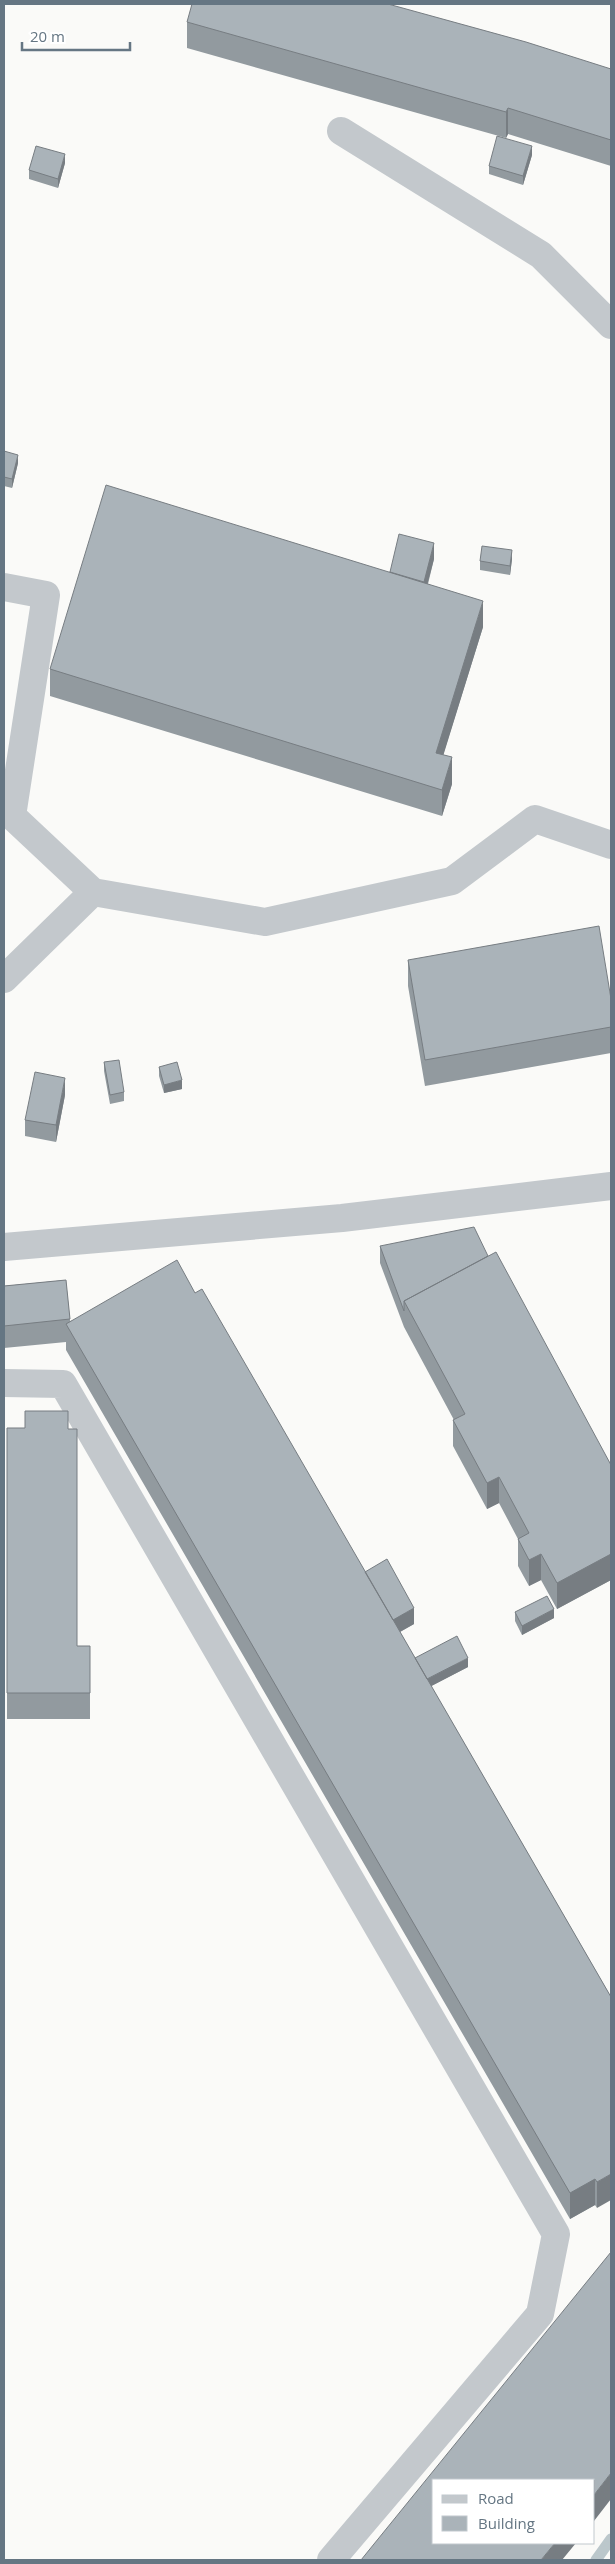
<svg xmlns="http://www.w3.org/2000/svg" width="615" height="2564" font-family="'Open Sans',sans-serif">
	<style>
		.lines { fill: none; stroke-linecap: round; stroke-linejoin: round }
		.stream { stroke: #bbc7cb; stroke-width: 11 }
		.minor { stroke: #c3c8cc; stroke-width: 28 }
		.wall { fill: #929a9f }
		.shaded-wall { fill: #777d82 }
		.building { fill: #aab3b9; stroke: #777d82 }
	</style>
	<rect width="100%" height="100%" fill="#fafaf8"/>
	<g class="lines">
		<!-- stream -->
		<path class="stream" d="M596 2560 611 2539"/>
		<!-- minor -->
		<path class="minor" d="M341 131 541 255 611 325
			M4 587 46 595 12 816
			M4 811 12 816 93 892 265 922 452 881 535 819 611 845
			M4 979 93 892
			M4 1247 342 1218 611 1186
			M4 1383 63 1384 556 2234 540 2314 331 2560"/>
	</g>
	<!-- wall -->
	<path class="wall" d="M187 22 611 69V166L508 134 506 138 187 48Z
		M532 155 523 185 489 174V166Z
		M65 163 58 188 29 179V170Z
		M4 451 18 463 12 488 4 486Z
		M434 559 428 584 483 627 443 755 452 784 442 816 50 696V669Z
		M512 559 510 575 480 570V561Z
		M408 960 611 999V1053L425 1086 408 986Z
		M104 1062 124 1092V1101L110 1104 104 1071Z
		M159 1067 182 1089 164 1093 159 1076Z
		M65 1095 56 1142 25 1136V1120Z
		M380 1246 488 1256 611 1465V1580L557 1609 541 1580 529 1586 518 1566V1539L499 1503 487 1509 453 1446V1420H454L404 1327 380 1263Z
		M66 1280 70 1321 195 1293 365 1572 414 1624 400 1632 415 1658 468 1667 431 1686 611 1997 597 2208 595 2205 570 2219 66 1350V1342L4 1348V1286Z
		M7 1428 68 1429 77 1646H90V1719H7Z
		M515 1612 554 1618 522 1635 515 1621Z"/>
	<!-- shaded-wall -->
	<path class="shaded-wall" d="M508 108V134L506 138V112Z
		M532 146V155L523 185V176Z
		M65 154V163L58 188V179Z
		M18 455V463L12 488V479Z
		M434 543V559L421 608V591Z
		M512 550V559L510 575V566Z
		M483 601V627L436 779V753Z
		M452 757V784L442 816V790Z
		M65 1078V1095L56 1142V1125Z
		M182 1080V1089L164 1093V1085Z
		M499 1477V1503L487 1509V1483Z
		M541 1554V1580L529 1586V1560Z
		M611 1554V1580L557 1609V1583Z
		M414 1608V1624L389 1638V1622Z
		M554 1609V1618L522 1635V1626Z
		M468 1658V1667L420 1692V1683Z
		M611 2174V2200L597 2208V2182Z
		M595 2179V2205L570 2219V2193Z
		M611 2473V2499L594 2521V2495Z
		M555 2543H576L562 2560H541Z"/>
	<!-- building -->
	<path class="building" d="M192 4H388L526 42 611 69V140L508 108 506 112 187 22Z
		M497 136 532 146 523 176 489 166Z
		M36 146 65 154 58 179 29 170Z
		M4 451 18 455 12 479 4 477Z
		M106 485 483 601 436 753 452 757 442 790 50 669Z
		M399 534 434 543 424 582 390 572Z
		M482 546 512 550 510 566 480 561Z
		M599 926 611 999V1027L425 1060 408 960Z
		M119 1060 124 1092 110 1095 104 1062Z
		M177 1062 182 1080 164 1085 159 1067Z
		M35 1072 65 1078 56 1125 25 1120Z
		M474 1227 488 1256 404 1301V1311L380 1246Z
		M496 1252 611 1465V1554L557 1583 541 1554 529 1560 518 1539 529 1533 499 1477 487 1483 453 1420 465 1414 404 1301Z
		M177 1260 195 1293 202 1289 611 1997V2174L597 2182 595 2179 570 2193 66 1324Z
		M66 1280 70 1319 4 1326V1286Z
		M25 1411H68V1429H77V1646H90V1693H7V1428H25Z
		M387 1559 414 1608 393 1620 365 1572Z
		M547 1596 554 1609 522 1626 515 1612Z
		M457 1636 468 1658 427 1679 415 1658Z
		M611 2252V2473L594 2495V2480H434V2543H555L541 2560H361Z"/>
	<!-- border -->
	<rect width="615" height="2564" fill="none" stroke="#657683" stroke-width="10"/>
	<!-- legend -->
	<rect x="432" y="2479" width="162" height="65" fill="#ffffff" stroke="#c1c8cd"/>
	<rect x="442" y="2495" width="25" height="8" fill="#c3c8cc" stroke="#c1c8cd"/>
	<text x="478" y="2504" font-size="15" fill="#657683">Road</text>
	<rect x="442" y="2516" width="25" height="15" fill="#aab3b9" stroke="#c1c8cd"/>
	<text x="478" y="2529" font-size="15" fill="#657683">Building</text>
	<!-- scale -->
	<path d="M22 42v8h108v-8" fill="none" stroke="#657683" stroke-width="2.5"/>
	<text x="30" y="42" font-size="15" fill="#657683" stroke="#ffffff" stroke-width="4" paint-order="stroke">20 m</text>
</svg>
